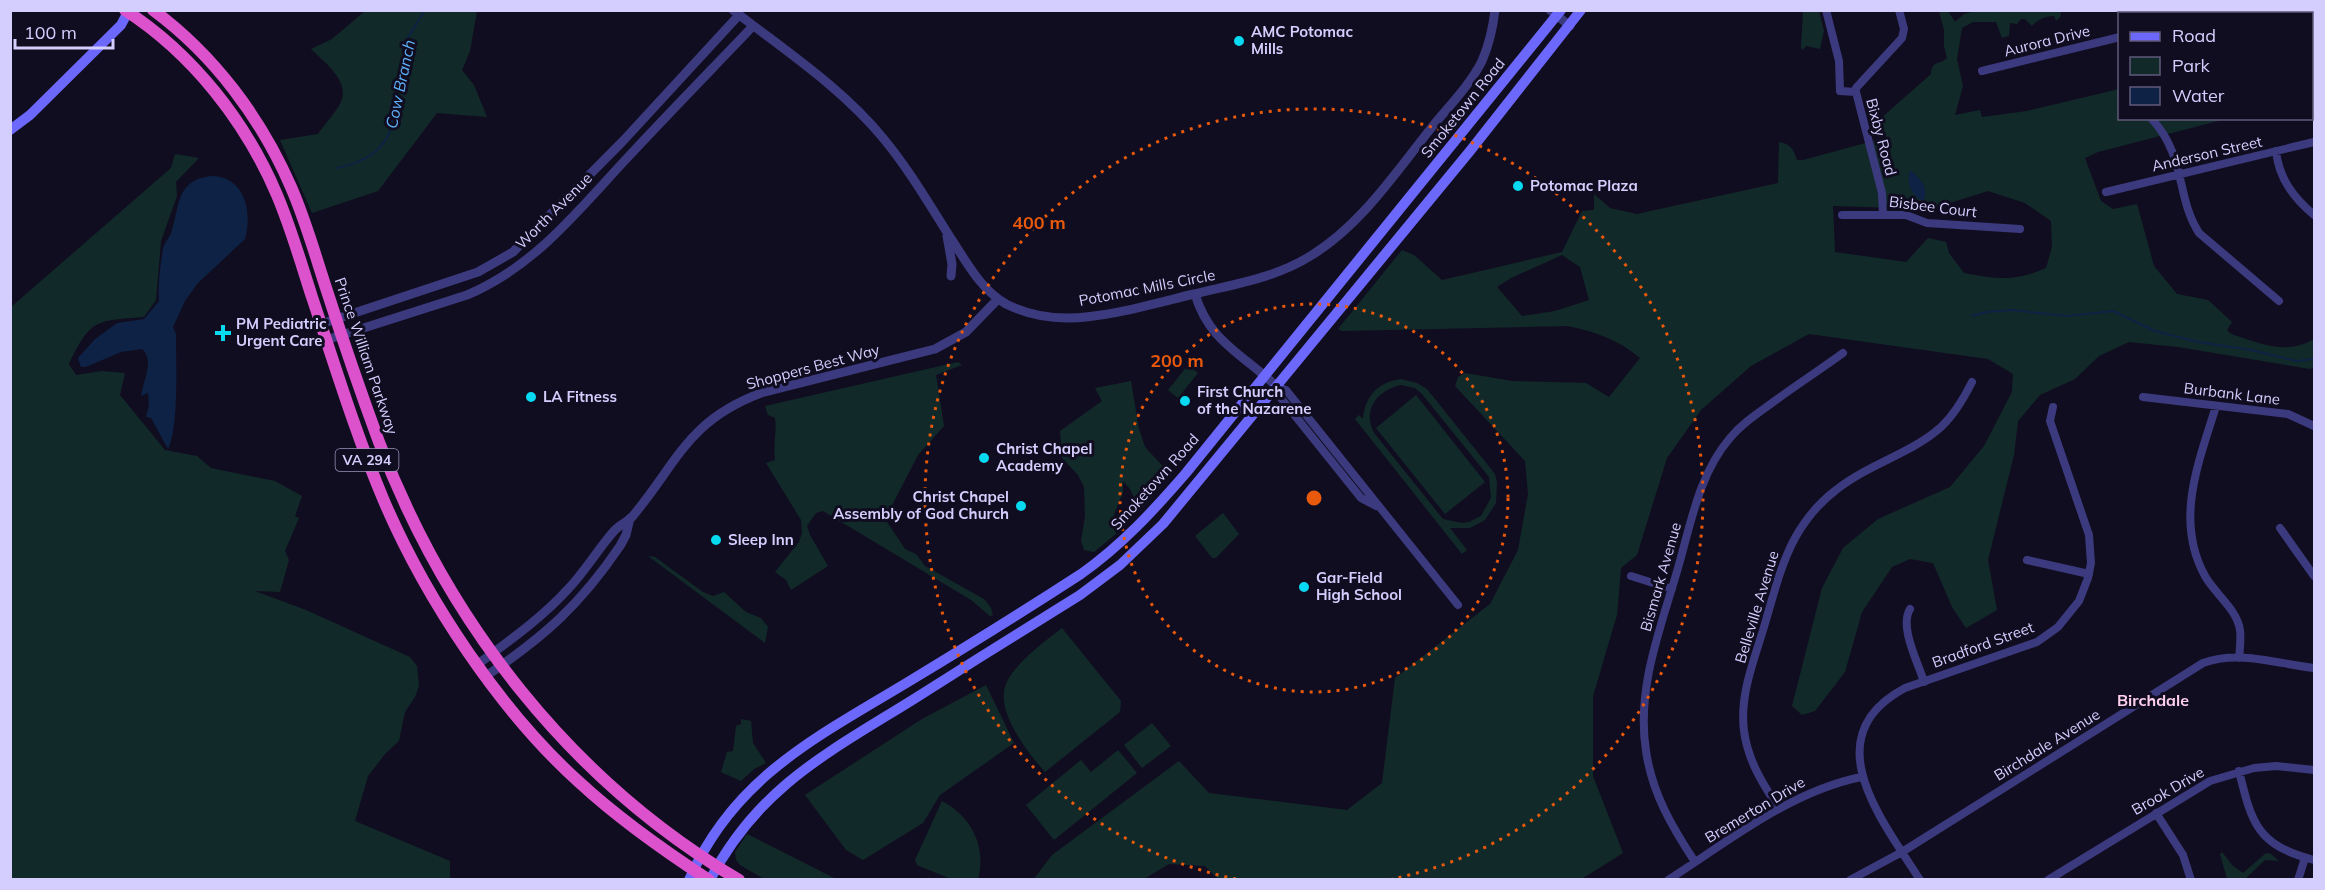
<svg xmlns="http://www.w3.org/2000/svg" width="2325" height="890" font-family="Mulish,sans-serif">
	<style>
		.green { fill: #112a29; fill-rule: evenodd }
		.water { fill: #0d2244 }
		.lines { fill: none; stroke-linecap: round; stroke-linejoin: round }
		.stream { stroke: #0d2244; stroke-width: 2 }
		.minor { stroke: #3c3a7e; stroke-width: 8 }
		.tertiary { stroke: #3c3a7e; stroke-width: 9 }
		.secondary { stroke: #6c68fb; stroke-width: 10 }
		.trunk { stroke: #dc52cc; stroke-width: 12 }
		.ring { fill: none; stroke: #e8590c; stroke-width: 3; stroke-dasharray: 3 6 }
		.poi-dot { fill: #07d9f1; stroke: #110d20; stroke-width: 2 }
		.labels { text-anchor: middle; stroke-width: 6; stroke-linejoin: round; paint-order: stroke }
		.shield { fill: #110d20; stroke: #9a94bb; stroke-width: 1.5 }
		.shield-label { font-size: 14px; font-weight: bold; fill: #d4cefe }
		.poi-label { font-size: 15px; font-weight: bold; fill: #d4cefe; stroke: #110d20; text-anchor: start }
		.street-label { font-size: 15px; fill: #d4cefe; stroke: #110d20 }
		.water-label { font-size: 16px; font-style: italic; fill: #5fb2fb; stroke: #110d20 }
		.neighbourhood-label { font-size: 16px; font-weight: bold; fill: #fed0ed; stroke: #110d20 }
		.centre { fill: #e8590c; stroke: #110d20; stroke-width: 3 }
		.ring-label { font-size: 18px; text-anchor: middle; font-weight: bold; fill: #e8590c; stroke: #110d20; stroke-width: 6; stroke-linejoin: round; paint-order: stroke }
	</style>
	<rect width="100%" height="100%" fill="#110d20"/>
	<!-- green -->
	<path class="green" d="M365 11H477L470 51 462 70 474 85 487 117 437 113 378 191 312 213 280 140 318 134C324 125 339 109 342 99 348 79 323 61 311 49L332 39Z
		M1803 11H1819L1824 31 1820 49 1806 46 1803 50 1801 48Z
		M1939 11H1948L1955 22 1964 14 1976 11H2060L2061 16 2056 21 2054 16C2045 16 2037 20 2032 26L2025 19H2021L2017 24 2010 23 2009 36 2002 38 1996 22H1973L1962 28 1957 59 1963 86 1955 115 1980 110 1982 117 2027 111 2119 89 2120 118 2226 119 2098 152 2085 158 2101 201 2113 209 2137 204 2154 266 2177 294 2208 300 2232 322 2227 330 2231 334C2259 343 2286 356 2314 339V367L2310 369 2178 347 2129 342 2099 356 2075 379 2040 395 2018 421 2014 455 1988 560 1997 610 1966 628 1952 607 1933 563 1910 559 1892 567 1862 612 1845 672 1815 711 1802 715 1792 706 1822 588 1843 548 1878 519 1950 487 1984 446 2012 392 2013 374 1988 359 1809 334 1751 366 1701 410 1667 458 1637 555 1621 568 1617 615 1593 696V776L1623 853 1580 880H1219L1205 866 1169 864 1144 879 1033 880 1052 855 1179 761 1209 793 1347 810 1382 783 1395 678 1490 604 1518 550 1528 494 1525 461 1455 386 1458 377 1465 373 1512 381 1586 383 1609 397 1640 358C1619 340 1594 331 1567 326L1342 331 1338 329 1402 250 1414 255 1442 280 1562 252 1582 211 1594 210V194L1610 208 1637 214 1778 183 1779 142C1791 144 1793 149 1797 160H1803L1884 138 1879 130V120L1931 74C1932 60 1938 66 1947 58L1944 46V30ZM1988 191 2025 203 2051 221 2052 247 2046 268C2015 282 1996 279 1964 273L1949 253 1946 242 1928 238 1906 262 1835 252 1833 206 1931 209ZM1562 255 1580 267 1589 300 1555 311 1522 316 1497 287 1511 278Z
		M175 154 199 158 176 182 177 196 161 241 156 300 144 317C96 321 91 318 69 364L76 375 102 371 125 373 120 395 165 450 197 456 211 468 275 481 302 496 295 516 299 518 285 551 289 560 280 592 255 591 306 610 410 657 417 666 419 686 415 697 405 712 399 741 385 754 368 776 355 821 450 861V879H11V307L171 168Z
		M958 362 962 365 936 375 944 426 918 455 885 519 905 549 916 554 925 566 984 599 991 608 993 615 990 616 971 600 823 511 816 513 807 526 810 535 828 566 791 590 786 580 775 572 799 542 802 533 801 520 766 463 775 460C773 444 777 432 775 418L768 415 765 406Z
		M1188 365 1198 373 1178 398 1168 390Z
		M1401 379 1417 383 1427 389 1495 474 1497 483 1496 503 1485 520 1470 528H1450L1467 550 1462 554 1355 419 1359 415 1363 419C1365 396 1378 382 1401 379ZM1401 385 1415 388 1422 394 1489 477 1491 498 1481 516 1469 522 1462 523 1443 519 1374 433C1362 410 1377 390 1401 385Z
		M1131 381 1139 429 1145 447 1171 475 1140 511 1130 489 1123 481V492L1112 520 1118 526 1117 533 1094 552 1084 550 1081 541 1085 516 1084 487 1078 475 1062 458 1060 431 1102 401 1095 388Z
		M1416 395 1485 482 1445 514 1376 428Z
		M1223 513 1239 534 1216 558H1212L1195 536Z
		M648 556 655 557 703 592 713 596 724 592 746 612 761 618 768 627 765 643Z
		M1062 628 1121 701 1120 712 1045 772C1029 754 997 714 1005 687 1011 666 1045 641 1062 628Z
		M986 685 1014 743 940 795 923 823 863 860 846 850 805 795 922 719Z
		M741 719 751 721 753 743 766 763 754 769 741 781 721 772 727 752 733 751 736 726 741 724Z
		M1152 723 1171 746 1142 768 1124 745Z
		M1118 750 1137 773 1054 840 1026 805 1081 760 1091 772Z
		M942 801C971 816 987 847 978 879H951L917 865 915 860Z
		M747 834 836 879H764L740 865 736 860 735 852Z
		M2222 852 2233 866 2243 873 2266 853 2271 854 2279 861 2265 860 2245 879H2227L2220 854Z"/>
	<!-- water -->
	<path class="water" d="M1910 170C1920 177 1930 189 1923 201 1911 195 1906 184 1910 170Z
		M210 176C244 175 253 211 245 239L197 284 185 301 173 327 176 334C176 361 179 428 168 449L151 418 146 417 149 405 148 393 141 396C143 382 155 360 142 349L121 352 86 367H81L78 358 95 339 117 323 144 319 159 301C158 284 160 266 163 249 164 243 169 239 171 233 180 207 175 181 210 176Z"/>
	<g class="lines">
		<!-- stream -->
		<path class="stream" d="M337 168C373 161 398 140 392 102L402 87V71L407 39 425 10
			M1972 316 1986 312 2012 310 2067 316 2113 311 2155 331 2198 342 2251 350 2296 361 2314 359"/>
		<!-- minor -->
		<path class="minor" d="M1826 10 1839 61 1840 91 1856 92
			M2140 10V14
			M2215 14 2227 10
			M1982 71 2120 37
			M1856 92 1882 193 1883 215
			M1856 92V88L1902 38 1904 29 1899 10
			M2151 118C2187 157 2175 195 2199 233L2279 301
			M2276 151C2279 179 2294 198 2314 215
			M2106 192 2314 142
			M1842 215H1906L1927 223 2020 229
			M1277 387 1286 390 1458 605
			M1277 387 1280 397 1361 498 1376 506
			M2143 397 2288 414 2314 426
			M2216 406C2199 462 2174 520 2205 576 2215 594 2237 609 2240 630 2241 639 2240 649 2239 658
			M2280 528 2314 576
			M2027 560 2089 574
			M1631 576 1672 589
			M1910 609C1899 627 1918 662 1924 682
			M2239 771C2252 824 2257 845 2314 860
			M1779 809C1763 784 1748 761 1744 731 1739 693 1756 656 1766 620 1774 593 1781 564 1795 538 1805 520 1819 503 1836 490 1868 464 1911 454 1941 427 1955 414 1964 398 1972 382
			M2156 813 2183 855 2191 880
			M1695 862C1672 827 1652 793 1646 751 1636 688 1661 627 1678 568 1691 523 1699 474 1730 438 1743 422 1760 412 1776 400 1798 384 1821 369 1843 353
			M1668 880C1729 841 1789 792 1861 777
			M1850 880 1902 852 2203 663C2239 650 2278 664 2314 668
			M1920 880C1883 821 1813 737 1905 688L2037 642 2058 627 2079 601 2088 578 2091 563 2089 535 2050 421 2053 407
			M2048 880 2210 781 2254 768 2276 766 2314 770
			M2298 880 2305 858"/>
		<!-- tertiary -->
		<path class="tertiary" d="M733 10C784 50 841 87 883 138 908 168 929 204 950 237 966 261 980 289 1006 304 1024 313 1047 318 1067 318 1106 318 1156 303 1194 294 1235 284 1276 278 1312 255 1361 225 1396 172 1432 127 1449 106 1470 85 1482 61 1489 45 1493 27 1495 10
			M1550 10 1570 26
			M947 236 952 264 951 276
			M1195 294C1209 342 1243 354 1277 387
			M321 324 478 272 513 252 623 141 739 15
			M326 340 467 295C536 266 579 209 629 156 670 112 712 69 753 26
			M478 664C509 641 543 617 569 588 586 570 598 549 614 531 619 525 627 522 632 517 678 462 687 421 761 393L935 349 966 332 998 299
			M486 676C545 636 580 605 620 546L626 535 630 518"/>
		<!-- secondary -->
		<path class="secondary" d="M10 130 30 115 121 25 129 10
			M689 880C734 777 817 737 908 682 966 647 1024 611 1081 574 1122 545 1154 510 1186 473L1561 10
			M710 880C758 787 829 752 914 699 969 664 1025 629 1080 595L1120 565 1163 524 1470 151 1581 10"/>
		<!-- trunk -->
		<path class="trunk" d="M125 10C193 54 246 122 277 195 291 228 301 263 312 297 335 366 356 435 384 501 426 599 500 711 579 782 619 819 663 850 709 880
			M153 10C214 55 261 118 291 187 306 221 316 258 328 294 344 344 361 393 379 442 448 623 571 781 739 880"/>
	</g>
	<!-- distance rings -->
	<g class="ring">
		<circle cx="1314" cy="498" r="194"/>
		<path d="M1236 879A389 389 0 1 1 1392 879"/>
	</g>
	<!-- markers -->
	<g class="poi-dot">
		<circle cx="1239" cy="41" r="6"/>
		<circle cx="1518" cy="186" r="6"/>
		<path d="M220 324h6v6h6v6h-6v6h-6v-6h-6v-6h6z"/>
		<circle cx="531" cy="397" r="6"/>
		<circle cx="1185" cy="401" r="6"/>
		<circle cx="984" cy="458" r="6"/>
		<circle cx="1021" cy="506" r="6"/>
		<circle cx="716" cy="540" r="6"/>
		<circle cx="1304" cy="587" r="6"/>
	</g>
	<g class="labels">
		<!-- shield labels -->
		<rect class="shield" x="335.5" y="449" width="63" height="22" rx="4.5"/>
		<g class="shield-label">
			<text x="367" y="465">VA 294</text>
		</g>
		<!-- poi labels -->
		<g class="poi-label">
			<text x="1251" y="37">AMC Potomac<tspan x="1251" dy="17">Mills</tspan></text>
			<text x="1530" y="191">Potomac Plaza</text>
			<text x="236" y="329">PM Pediatric<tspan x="236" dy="17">Urgent Care</tspan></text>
			<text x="1197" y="397">First Church<tspan x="1197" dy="17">of the Nazarene</tspan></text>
			<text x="543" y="402">LA Fitness</text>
			<text x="996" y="454">Christ Chapel<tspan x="996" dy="17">Academy</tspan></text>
			<text x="1009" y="502" text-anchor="end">Christ Chapel<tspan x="1009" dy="17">Assembly of God Church</tspan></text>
			<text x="728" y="545">Sleep Inn</text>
			<text x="1316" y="583">Gar-Field<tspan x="1316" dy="17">High School</tspan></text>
		</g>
		<!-- street labels -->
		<g class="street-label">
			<text transform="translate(2047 41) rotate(-14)" y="5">Aurora Drive</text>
			<text transform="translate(1463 108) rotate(-51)" y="5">Smoketown Road</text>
			<text transform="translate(1881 137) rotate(75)" y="5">Bixby Road</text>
			<text transform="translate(2207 154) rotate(-13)" y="5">Anderson Street</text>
			<text transform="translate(1933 207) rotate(7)" y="5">Bisbee Court</text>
			<text transform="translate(554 211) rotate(-45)" y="5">Worth Avenue</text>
			<text transform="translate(1147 288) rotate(-11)" y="5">Potomac Mills Circle</text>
			<text transform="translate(366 356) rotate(71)" y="5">Prince William Parkway</text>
			<text transform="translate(813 367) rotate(-15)" y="5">Shoppers Best Way</text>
			<text transform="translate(2232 394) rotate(7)" y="5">Burbank Lane</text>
			<text transform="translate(1155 482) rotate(-48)" y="5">Smoketown Road</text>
			<text transform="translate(1661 577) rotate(-74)" y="5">Bismark Avenue</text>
			<text transform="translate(1757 607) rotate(-73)" y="5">Belleville Avenue</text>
			<text transform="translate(1983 645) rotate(-20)" y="5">Bradford Street</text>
			<text transform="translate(2047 745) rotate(-32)" y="5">Birchdale Avenue</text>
			<text transform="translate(2168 791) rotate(-30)" y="5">Brook Drive</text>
			<text transform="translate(1755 810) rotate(-31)" y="5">Bremerton Drive</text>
		</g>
		<!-- water labels -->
		<g class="water-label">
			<text transform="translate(400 84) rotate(-78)" y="6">Cow Branch</text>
		</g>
		<!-- neighbourhood labels -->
		<g class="neighbourhood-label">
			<text x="2153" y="706">Birchdale</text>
		</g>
	</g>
	<circle cx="1314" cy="498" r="9" class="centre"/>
	<g class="ring-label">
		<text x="1039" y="229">400 m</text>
		<text x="1177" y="367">200 m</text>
	</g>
	<!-- border -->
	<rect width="2325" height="890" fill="none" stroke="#d4cefe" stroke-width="24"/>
	<!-- legend -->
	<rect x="2118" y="12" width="195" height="108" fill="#110d20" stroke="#5f5a79" stroke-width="1.5"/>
	<rect x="2130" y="32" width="30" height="9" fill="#6c68fb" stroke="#5f5a79" stroke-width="1.5"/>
	<text x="2172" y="42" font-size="18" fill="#d4cefe">Road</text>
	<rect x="2130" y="57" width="30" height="18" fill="#112a29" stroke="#5f5a79" stroke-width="1.5"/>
	<text x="2172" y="72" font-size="18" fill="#d4cefe">Park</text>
	<rect x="2130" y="87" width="30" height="18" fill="#0d2244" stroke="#5f5a79" stroke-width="1.5"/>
	<text x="2172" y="102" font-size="18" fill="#d4cefe">Water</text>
	<!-- scale -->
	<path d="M15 39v9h98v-9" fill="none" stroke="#d4cefe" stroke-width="3"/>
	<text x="24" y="39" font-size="18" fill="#d4cefe" stroke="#110d20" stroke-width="4.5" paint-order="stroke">100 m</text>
</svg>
